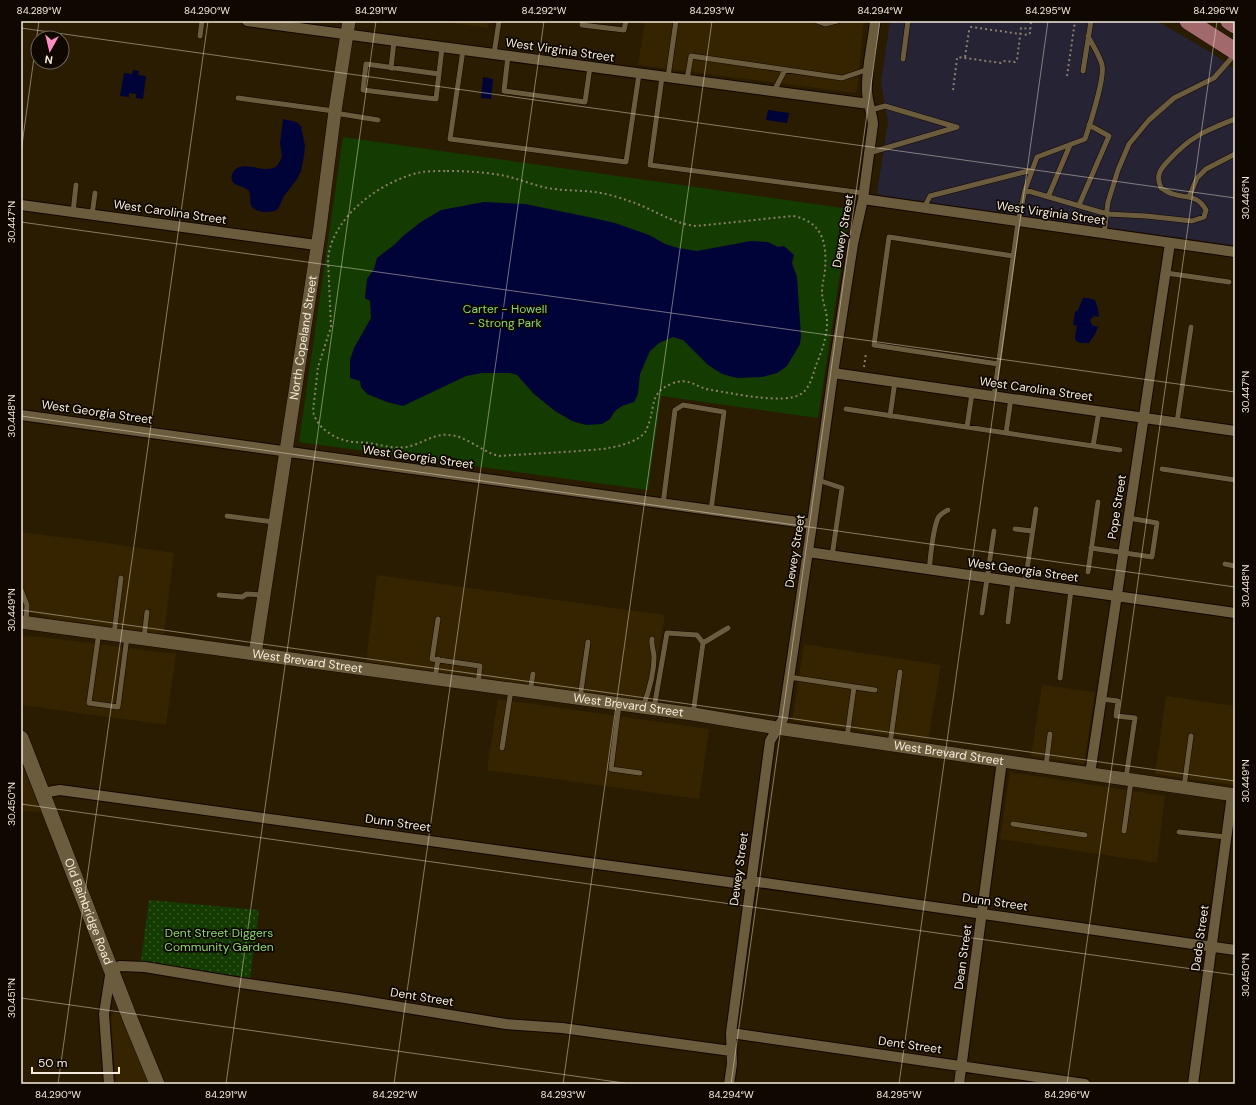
<svg xmlns="http://www.w3.org/2000/svg" width="1256" height="1105" font-family="'DM Sans',sans-serif">
	<style>
		.built { fill: #362400 }
		.education { fill: #262334 }
		.park { fill: #143b00 }
		.garden { fill: url(#garden-dots) }
		.water { fill: #000337 }
		.lines { fill: none; stroke-linecap: round; stroke-linejoin: round }
		.service-casing { stroke: #120600; stroke-width: 6 }
		.minor-casing { stroke: #120600; stroke-width: 12 }
		.tertiary-casing { stroke: #120600; stroke-width: 14 }
		.secondary-casing { stroke: #120600; stroke-width: 16 }
		.primary-casing { stroke: #120600; stroke-width: 18 }
		.path { stroke: #8a7f68; stroke-width: 2; stroke-dasharray: 2 3; stroke-linecap: butt }
		.service { stroke: #6c5c3e; stroke-width: 5 }
		.minor { stroke: #6c5c3e; stroke-width: 10 }
		.tertiary { stroke: #6c5c3e; stroke-width: 13 }
		.secondary { stroke: #6c5c3e; stroke-width: 15 }
		.primary { stroke: #a1696c; stroke-width: 17 }
		.ticks { fill: none; stroke: #f6eddc; stroke-width: 1; stroke-opacity: 0.45 }
		.labels { text-anchor: middle; stroke-width: 3.5; stroke-linejoin: round; paint-order: stroke }
		.street-label { font-size: 12px; fill: #f6eddc; stroke: #0e0801 }
		.park-label { font-size: 12px; fill: #8dd66f; stroke: #0e0801 }
		.neatline { fill: none; stroke: #f6eddc; stroke-width: 1.5 }
		.ticks-label { font-size: 10px; text-anchor: middle; fill: #f6eddc }
	</style>
	<defs>
		<pattern id="garden-dots" width="8" height="8" patternUnits="userSpaceOnUse"><rect width="8" height="8" fill="#143b00"/><path d="M2 2h.1M6 6h.1" fill="none" stroke="#375825" stroke-width="1.8" stroke-linecap="round"/></pattern>
	</defs>
	<rect width="100%" height="100%" fill="#2a1c00"/>
	<!-- built -->
	<path class="built" d="M438 21H489L488 28Z
		M645 21H864L857 90 855 93 638 65Z
		M21 532 65 538 66 537 174 553 164 634 55 619 21 610Z
		M377 575 665 615 650 701 366 662Z
		M21 636 42 637 176 654 166 725 21 705Z
		M804 644 941 665 928 741 794 721 793 716Z
		M1042 685 1095 692 1084 764 1031 756Z
		M1166 696 1235 706V770L1233 785 1155 774Z
		M498 699 709 729 699 799 487 770Z
		M21 762 42 812 21 811Z
		M1010 772 1165 796 1157 863 1000 839Z
		M116 1012 121 1015 151 1084H116L111 1020 112 1015Z"/>
	<!-- education -->
	<path class="education" d="M890 21H1157L1212 53 1235 70V240L1232 245 884 196 877 193 888 122 881 83Z"/>
	<!-- park -->
	<path class="park" d="M343 137 850 209 818 418 661 396 648 490 299 442Z"/>
	<!-- garden -->
	<path class="garden" d="M149 900 259 910 250 978 141 961Z"/>
	<!-- water -->
	<path class="water" d="M133 70 139 71 138 75 146 76 143 99 136 98V94L129 93V97L120 96 124 73 132 74Z
		M483 77 493 79 491 99 481 98Z
		M768 110 789 113 787 123 766 120Z
		M283 119 296 122 301 126 305 146 304 156 301 171 297 179 284 196 278 209C272 214 254 213 251 205 249 200 252 194 248 190 243 185 229 187 232 175 237 159 258 170 268 169 272 169 274 168 277 166L282 157 280 143Z
		M484 202 525 204 593 218 615 223 649 235 665 244 678 248 697 251 751 241 768 242 778 247 784 246 794 255 792 263 797 277 801 336 800 344 787 366 777 373 762 377 737 378 722 374 708 365 683 340 673 337 659 343 650 351 640 374 638 394 634 402 622 406 615 411 610 419 602 424 586 425 572 421 555 411 534 394 517 375 510 373H482L466 376 403 406 387 402 367 394 361 387 360 381 350 378V360L354 348 371 318 370 301 365 298 367 279 374 269 377 258 394 245 403 236 421 222 441 210Z
		M1083 298H1088L1095 300 1098 309 1099 317 1094 316 1090 320 1092 325 1098 327 1095 334 1089 343H1080L1076 341 1075 337 1077 326 1073 325 1075 312 1078 310Z"/>
	<g class="lines">
		<defs>
			<path id="service" d="M583 21 582 25 624 30 626 21
				M817 21 825 24 837 21
				M200 36 202 21
				M463 50 450 139 626 162 639 74
				M494 54 499 21
				M508 56 504 91 585 102 590 67
				M903 59 908 21
				M391 68 394 41
				M1083 71 1091 21
				M439 74 366 64 363 90 436 99 442 48
				M662 77 650 165 863 193
				M668 77 676 21
				M687 80 691 56 842 78 869 69
				M774 91 785 70
				M238 98 334 111
				M871 110 885 106 956 127
				M335 113 378 120
				M869 153 957 127
				M1025 190 1107 214 1146 216 1192 221 1204 217 1206 210C1197 194 1188 199 1173 194 1169 193 1165 190 1161 188 1155 175 1161 168 1170 159 1191 136 1207 130 1235 119
				M1048 197 1070 145
				M1189 197 1197 178 1206 169 1235 154
				M1079 205 1109 136 1089 125
				M924 208 930 196 1032 170
				M73 212 76 185
				M92 215 95 193
				M1104 234 1108 202 1118 170 1129 144 1149 120 1174 98 1214 78 1235 54
				M1166 273 1229 282
				M998 364 874 345 889 237 1013 256
				M994 396 1018 222 1025 190 1037 157 1085 139C1090 124 1105 77 1102 65 1100 56 1092 44 1088 36
				M846 409 1120 450
				M890 416 895 381
				M1177 422 1191 327
				M967 427 972 393
				M1006 433 1011 398
				M1093 446 1099 411
				M1162 469 1235 480
				M818 480 842 488 832 556
				M663 504 675 410 683 405 724 412 711 510
				M227 516 274 522
				M1015 529 1032 531
				M1091 548 1152 557 1157 523 1129 518
				M1225 564 1235 566
				M929 570C931 555 932 532 938 518 940 514 944 512 948 510
				M1088 572 1098 502
				M1025 583 1036 509
				M21 590 27 605 26 621
				M219 595 242 597 247 594 263 595
				M982 613 994 531
				M438 619 432 659 480 666 478 684
				M1008 622 1013 582
				M99 632 89 703 118 707 127 637
				M114 634 121 578
				M144 638 147 612
				M703 643 728 628
				M789 677 875 690
				M435 678 438 659
				M1060 678 1071 590
				M530 691 533 674
				M580 698 588 642
				M1101 699 1118 701 1116 716 1135 718 1126 778
				M619 705 611 769 640 773
				M643 707C649 691 654 674 654 657 654 651 651 646 652 639
				M654 708 667 633 697 635 703 643 693 714
				M847 737 854 687
				M890 744 900 672
				M502 748 511 690
				M1046 766 1050 734
				M1184 787 1191 736
				M1013 824 1085 835
				M1124 831 1131 781
				M1179 832 1226 837"/>
			<path id="minor" d="M247 21 869 104
				M863 199 1235 252
				M21 205 316 245
				M833 373 1235 431
				M21 415 812 524
				M808 552 1235 613
				M1090 774 1170 243
				M42 793 60 790 750 885
				M751 881 1235 950
				M731 1033 1085 1084
				M109 1084 104 1014 111 969 120 966 145 967 241 983 345 998 506 1024 562 1028 731 1051
				M729 1084 732 1064 731 1033 770 741 783 719 812 524 833 373 853 244 863 199 873 124C872 112 867 102 867 90 866 70 873 42 875 21
				M959 1084 1002 761
				M1193 1084 1232 795"/>
			<g id="tertiary">
				<path id="s1" d="M21 622 693 714 777 728 1235 795"/>
				<path id="s2" d="M255 654 320 228 335 111 349 21"/>
			</g>
			<g id="secondary">
				<path id="s3" d="M21 738 131 1021 157 1084"/>
			</g>
			<path id="primary" d="M1188 21 1235 51
				M1229 21 1235 25"/>
		</defs>
		<!-- service casing -->
		<use href="#service" class="service-casing"/>
		<!-- minor casing -->
		<use href="#minor" class="minor-casing"/>
		<!-- tertiary casing -->
		<use href="#tertiary" class="tertiary-casing"/>
		<!-- secondary casing -->
		<use href="#secondary" class="secondary-casing"/>
		<!-- primary casing -->
		<use href="#primary" class="primary-casing"/>
		<!-- path -->
		<path class="path" d="M965 57 969 31 971 27 1028 35 1030 33 1031 21
			M1067 76 1075 21
			M953 90 957 59 958 57 1001 63 1004 61 1015 62 1017 60 1021 28 1030 29
			M447 171C465 171 483 172 501 175 517 178 532 185 548 188 563 191 579 190 594 192 605 193 618 197 629 201 652 208 672 224 697 226L793 216C823 222 827 243 825 271 824 278 822 285 822 292 822 301 827 311 827 321 827 337 822 351 816 365 813 375 810 388 801 394 784 405 732 393 711 390 696 388 689 376 671 384 650 393 655 405 649 423 648 425 647 429 646 431 638 442 620 446 608 448 598 450 587 450 578 451 551 453 525 454 499 456 482 452 467 436 449 435 434 433 420 445 406 447 394 449 381 445 369 443 362 442 355 443 348 441 333 438 316 427 313 411L318 367 331 327 328 259C332 216 382 180 422 172 430 171 439 171 447 171Z
			M864 367 866 353"/>
		<!-- service -->
		<use href="#service" class="service"/>
		<!-- minor -->
		<use href="#minor" class="minor"/>
		<!-- tertiary -->
		<use href="#tertiary" class="tertiary"/>
		<!-- secondary -->
		<use href="#secondary" class="secondary"/>
		<!-- primary -->
		<use href="#primary" class="primary"/>
	</g>
	<!-- ticks -->
	<path class="ticks" d="M21 28 1235 198M21 152 39 21M21 222 1235 392M21 416 1235 587M21 610 1235 781M21 804 1235 975M21 998 631 1084M58 1084 208 21M226 1084 376 21M394 1084 544 21M563 1084 712 21M731 1084 880 21M899 1084 1048 21M1067 1084 1217 21"/>
	<g class="labels">
		<!-- street labels -->
		<g class="street-label">
			<text transform="translate(560 50) rotate(8)" y="4">West Virginia Street</text>
			<text transform="translate(170 212) rotate(8)" y="4">West Carolina Street</text>
			<text transform="translate(1051 213) rotate(8)" y="4">West Virginia Street</text>
			<text transform="translate(843 231) rotate(-80)" y="4">Dewey Street</text>
			<text dy="4" stroke="none"><textPath href="#s2" startOffset="320">North Copeland Street</textPath></text>
			<text transform="translate(1036 389) rotate(8)" y="4">West Carolina Street</text>
			<text transform="translate(97 412) rotate(8)" y="4">West Georgia Street</text>
			<text transform="translate(418 457) rotate(8)" y="4">West Georgia Street</text>
			<text transform="translate(1117 507) rotate(-81)" y="4">Pope Street</text>
			<text transform="translate(795 551) rotate(-81)" y="4">Dewey Street</text>
			<text transform="translate(1023 570) rotate(8)" y="4">West Georgia Street</text>
			<text dy="4" stroke="none"><textPath href="#s1" startOffset="289">West Brevard Street</textPath></text>
			<text dy="4" stroke="none"><textPath href="#s1" startOffset="613">West Brevard Street</textPath></text>
			<text dy="4" stroke="none"><textPath href="#s1" startOffset="937">West Brevard Street</textPath></text>
			<text transform="translate(398 823) rotate(8)" y="4">Dunn Street</text>
			<text transform="translate(739 869) rotate(-82)" y="4">Dewey Street</text>
			<text transform="translate(995 902) rotate(8)" y="4">Dunn Street</text>
			<text dy="4" stroke="none"><textPath href="#s3" startOffset="186">Old Bainbridge Road</textPath></text>
			<text transform="translate(1200 938) rotate(-82)" y="4">Dade Street</text>
			<text transform="translate(963 957) rotate(-82)" y="4">Dean Street</text>
			<text transform="translate(422 997) rotate(9)" y="4">Dent Street</text>
			<text transform="translate(910 1045) rotate(8)" y="4">Dent Street</text>
		</g>
		<!-- park labels -->
		<g class="park-label">
			<text x="505" y="313">Carter - Howell<tspan x="505" dy="14">- Strong Park</tspan></text>
			<text x="219" y="937">Dent Street Diggers<tspan x="219" dy="14">Community Garden</tspan></text>
		</g>
	</g>
	<!-- border -->
	<rect width="1256" height="1105" fill="none" stroke="#0e0801" stroke-width="44"/>
	<!-- north arrow -->
	<g transform="translate(50 50) rotate(188)"><circle r="19" fill="#0e0801" stroke="#6b6459"/>
	<path d="M0-3L7 15L0 10L-7 15Z" fill="#fb8fc4"/>
	<text y="-6" font-size="11" font-weight="bold" text-anchor="middle" fill="#f6eddc">N</text>
	</g>
	<!-- scale -->
	<path d="M32 1067v6h87v-6" fill="none" stroke="#f6eddc" stroke-width="2"/>
	<text x="38" y="1067" font-size="12" fill="#f6eddc" stroke="#0e0801" stroke-width="3" paint-order="stroke">50 m</text>
	<rect x="22" y="22" width="1212" height="1061" class="neatline"/>
	<g class="ticks-label">
		<text x="39" y="14">84.289°W</text>
		<text x="207" y="14">84.290°W</text>
		<text x="376" y="14">84.291°W</text>
		<text x="544" y="14">84.292°W</text>
		<text x="712" y="14">84.293°W</text>
		<text x="880" y="14">84.294°W</text>
		<text x="1048" y="14">84.295°W</text>
		<text x="1216" y="14">84.296°W</text>
		<text transform="translate(1245 198) rotate(-90)" y="4">30.446°N</text>
		<text transform="translate(11 222) rotate(-90)" y="4">30.447°N</text>
		<text transform="translate(1245 392) rotate(-90)" y="4">30.447°N</text>
		<text transform="translate(11 416) rotate(-90)" y="4">30.448°N</text>
		<text transform="translate(1245 586) rotate(-90)" y="4">30.448°N</text>
		<text transform="translate(11 610) rotate(-90)" y="4">30.449°N</text>
		<text transform="translate(1245 781) rotate(-90)" y="4">30.449°N</text>
		<text transform="translate(11 804) rotate(-90)" y="4">30.450°N</text>
		<text transform="translate(1245 975) rotate(-90)" y="4">30.450°N</text>
		<text transform="translate(11 998) rotate(-90)" y="4">30.451°N</text>
		<text x="58" y="1098">84.290°W</text>
		<text x="226" y="1098">84.291°W</text>
		<text x="395" y="1098">84.292°W</text>
		<text x="563" y="1098">84.293°W</text>
		<text x="731" y="1098">84.294°W</text>
		<text x="899" y="1098">84.295°W</text>
		<text x="1067" y="1098">84.296°W</text>
	</g>
</svg>
